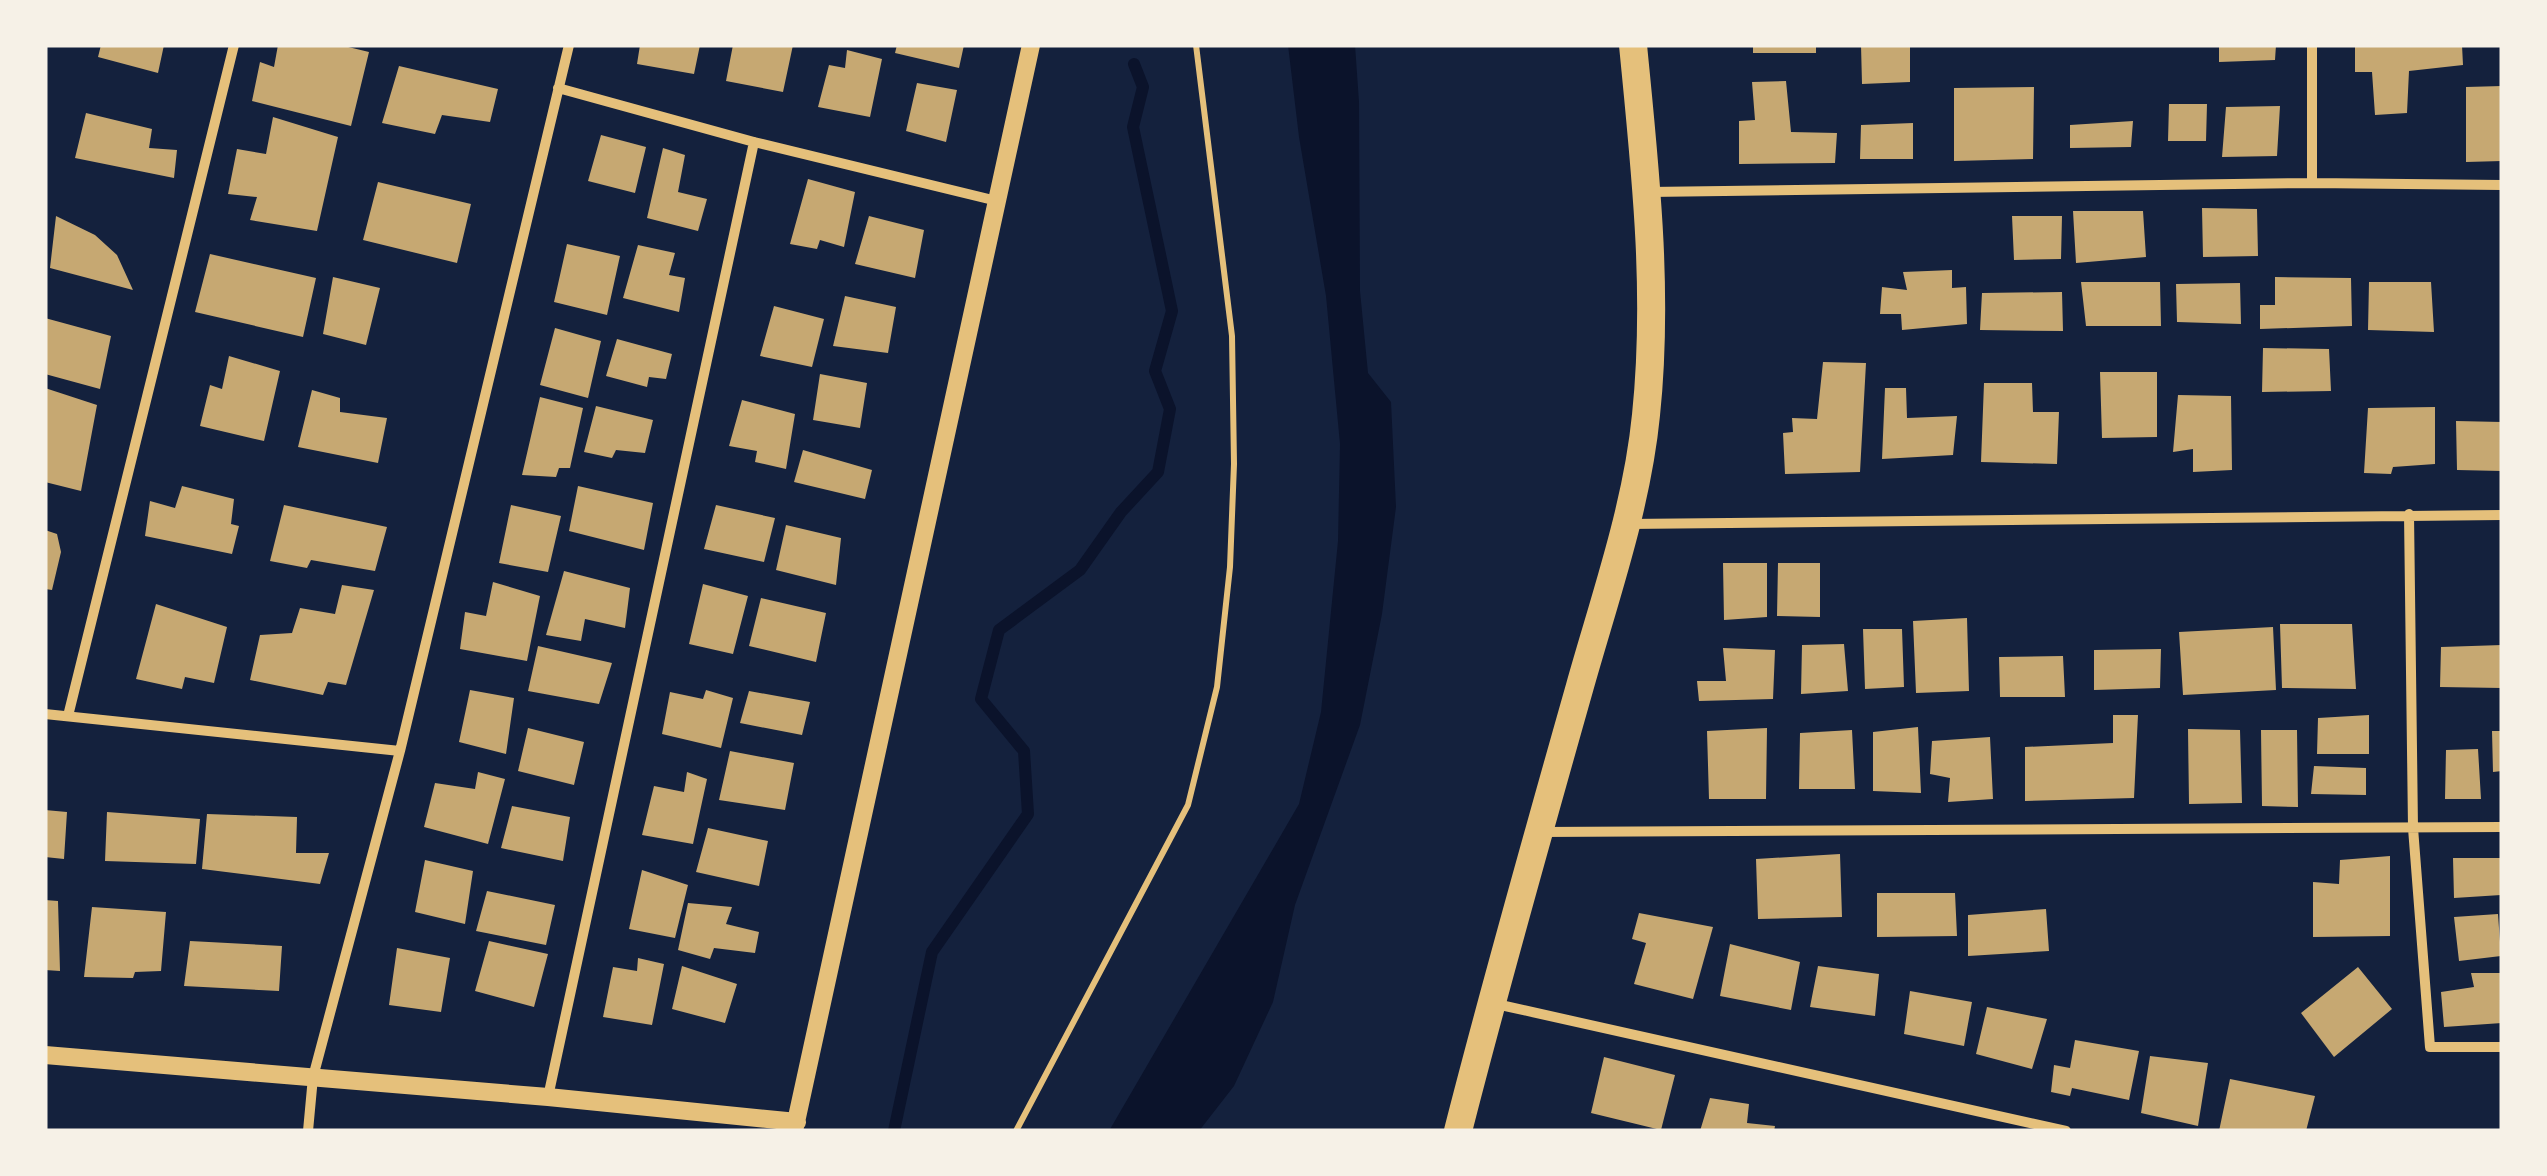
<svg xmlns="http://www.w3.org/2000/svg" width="2547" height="1176" font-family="'Nunito Sans',sans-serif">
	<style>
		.water { fill: #0b132b }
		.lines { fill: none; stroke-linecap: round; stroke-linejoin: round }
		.stream { stroke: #0b132b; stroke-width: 12 }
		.building { fill: #c6a872 }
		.path { stroke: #e5c07b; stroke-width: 6 }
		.minor { stroke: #e5c07b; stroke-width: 10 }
		.tertiary { stroke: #e5c07b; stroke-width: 18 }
		.trunk { stroke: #e5c07b; stroke-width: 28 }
	</style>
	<rect width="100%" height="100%" fill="#14213d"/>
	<!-- water -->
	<path class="water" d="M1288 45H1355L1359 102 1360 291 1368 373 1391 402 1396 507 1382 614 1360 725 1295 905 1273 1002 1234 1086 1199 1131H1109L1299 804 1321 712 1338 541 1340 444 1326 296 1299 137Z"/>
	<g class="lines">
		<!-- stream -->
		<path class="stream" d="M894 1131 932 952 1028 814 1024 751 981 699 999 630 1080 570 1121 512 1158 472 1170 409 1155 371 1172 311 1133 127 1143 87 1134 64"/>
	</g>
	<!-- building -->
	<path class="building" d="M101 45H164L158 73 98 57Z
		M278 45H340L369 52 351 126 252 101 260 62 274 67Z
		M640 45H700L694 74 637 64Z
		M733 45H793L783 92 726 81Z
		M897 45H964L959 68 895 53Z
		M1753 45H1816V53H1753Z
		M1861 45H1910V82L1862 84Z
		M2219 45H2276L2275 60 2219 62Z
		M2355 45H2462L2463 65 2409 71 2407 113 2375 115 2372 72H2355Z
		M847 50 882 59 870 117 818 107 829 65 845 68Z
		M399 66 498 89 490 122 442 115 435 134 382 123Z
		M1786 81 1791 132 1837 133 1835 163 1739 164V121L1755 120 1752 82Z
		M917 83 957 90 946 142 906 131Z
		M2502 86V161L2466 162V87Z
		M2034 87 2033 159 1954 161V88Z
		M2169 104H2207L2206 141H2168Z
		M2280 106 2277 156 2222 157 2226 107Z
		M86 113 152 129 149 148 177 150 174 178 75 158Z
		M273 117 338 137 317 231 250 220 257 197 228 194 237 149 266 154Z
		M2133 121 2131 147 2070 148V125Z
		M1913 123V159H1860L1861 125Z
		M601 135 646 147 635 193 588 181Z
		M663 148 685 155 678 192 707 199 698 231 647 218Z
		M808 179 855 192 844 247 820 240 817 249 790 244Z
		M378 182 471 204 457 263 363 240Z
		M2202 208 2257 209 2258 256 2203 257Z
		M2073 211H2143L2146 257 2076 263Z
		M56 216 95 235 117 255 133 290 50 268Z
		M869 216 924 230 915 278 855 264Z
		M2012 216H2062L2061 259 2014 260Z
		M567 244 620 256 607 315 554 302Z
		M638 245 675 253 669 275 685 278 679 312 623 298Z
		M210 254 316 278 303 337 195 312Z
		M1952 270V288L1966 287 1967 324 1902 330 1901 314H1880L1882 287 1907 290 1903 272Z
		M333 277 380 288 366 345 323 334Z
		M2275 277 2351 278 2352 326 2260 329V305H2275Z
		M2081 282H2160L2161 326H2086Z
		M2369 282H2431L2434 332 2368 330Z
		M2240 283 2241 324 2177 322 2176 284Z
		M2062 292 2063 331 1980 330 1982 293Z
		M845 296 896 307 888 353 833 346Z
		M774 306 824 319 812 367 760 356Z
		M45 318 111 336 100 389 45 374Z
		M555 328 601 341 588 398 540 385Z
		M617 339 672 354 666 379 649 377 647 387 606 376Z
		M2263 348 2329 349 2331 391 2262 392Z
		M229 356 280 371 264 441 200 426 210 385 222 389Z
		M1823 362 1866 363 1860 472 1785 474 1783 433 1793 432 1792 418 1817 419Z
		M2100 372H2157V437L2102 438Z
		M820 374 867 383 860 428 813 420Z
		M1984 383H2032L2033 412H2059L2057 464 1981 462Z
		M45 388 97 405 81 491 45 482Z
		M1885 388H1906L1907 418 1957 416 1953 455 1882 459Z
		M312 390 340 398V412L387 418 378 463 298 447Z
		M2178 395 2231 396 2232 470 2193 472V449L2173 452Z
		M540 397 583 408 570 468H559L556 477 522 475Z
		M742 400 795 414 786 469 755 462 757 451 729 446Z
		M596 406 653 420 645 453 616 450 612 458 584 452Z
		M2435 407V464L2393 467 2391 474 2364 473 2368 408Z
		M2456 421 2502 422V471L2457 470Z
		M803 450 872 470 865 499 794 482Z
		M182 486 234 499 231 524 239 526 232 554 145 536 150 501 175 508Z
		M578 486 653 503 644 550 569 531Z
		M284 505 387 527 375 571 311 560 307 568 270 561Z
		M511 505 561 516 548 572 499 563Z
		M716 505 775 518 764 562 704 549Z
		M786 525 841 538 836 585 776 570Z
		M45 530 57 534 61 552 52 590 45 589Z
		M1723 563H1767V617L1724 620Z
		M1778 563H1820V617L1777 616Z
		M564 571 630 588 625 628 585 619 581 641 546 635Z
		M493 582 540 596 527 661 460 649 465 612 486 616Z
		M703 584 748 596 733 654 689 644Z
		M342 585 374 590 346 685 328 682 323 695 250 680 260 635 292 633 300 608 335 614Z
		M761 598 826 613 816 662 749 646Z
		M156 604 227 627 214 683 185 677 182 689 136 679Z
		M1967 618 1969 691 1916 693 1913 621Z
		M2280 624H2352L2356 689 2282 688Z
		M2273 627 2276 690 2183 695 2179 632Z
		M1863 629H1902L1904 687 1865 689Z
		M1844 644 1848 691 1801 694 1802 645Z
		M2502 645V688L2440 687 2441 647Z
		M538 646 612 663 599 704 528 691Z
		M1723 648 1775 650 1773 699 1699 701 1697 681H1726Z
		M2161 649 2160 688 2094 690V650Z
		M2063 656 2065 697H2000L1999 657Z
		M470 690 514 698 506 754 459 742Z
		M706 690 733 698 721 748 662 734 670 692 703 699Z
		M749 691 810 702 802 735 740 723Z
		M2113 715H2138L2134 798 2025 801V747L2113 743Z
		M2369 715V754H2317L2318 718Z
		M1918 727 1921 793 1873 791V732Z
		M528 728 584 742 574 785 518 771Z
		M1767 728 1766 799H1709L1707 731Z
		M2188 729 2240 730 2242 803 2189 804Z
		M1852 730 1855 789H1799L1800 733Z
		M2261 730H2297L2298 807 2262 806Z
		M2492 731H2502V771L2493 772Z
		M1990 737 1993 799 1948 802 1950 778 1930 774 1932 741Z
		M2478 749 2481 799H2445L2446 750Z
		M730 751 794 763 785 810 719 800Z
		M2314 766 2366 768V795L2311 794Z
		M478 772 505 779 488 844 424 827 435 783 475 789Z
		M687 772 707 779 693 844 642 835 654 786 684 792Z
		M512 806 570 817 563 861 501 848Z
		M45 810 67 812 64 859 45 857Z
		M107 812 200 819 196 864 105 861Z
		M207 814 297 817 296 853H329L320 884 202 869Z
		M708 828 768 841 759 886 696 872Z
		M1840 854 1842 917 1758 919 1756 859Z
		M2390 856V936L2313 937V882L2339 884 2340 860Z
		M2453 858H2502L2501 895 2454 898Z
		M425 860 473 871 465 924 415 912Z
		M642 870 688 885 675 938 629 929Z
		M487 891 555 905 546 945 476 931Z
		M1877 893H1955L1957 936 1877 937Z
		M45 900 58 901 60 971 45 970Z
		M688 903 732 907 726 924 759 932 755 953 714 948 710 959 678 950Z
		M92 907 166 912 161 971 135 972 133 978 84 977Z
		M2046 909 2049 951 1968 956V915Z
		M1639 913 1713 927 1693 999 1634 984 1646 943 1632 939Z
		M2498 914 2501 956 2459 961 2454 917Z
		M190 941 282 946 279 991 184 986Z
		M489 941 548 954 534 1007 475 991Z
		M1730 944 1800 962 1791 1010 1720 996Z
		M397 948 450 958 441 1012 389 1005Z
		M638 958 664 964 652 1025 603 1017 613 967 637 971Z
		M682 966 737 984 725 1023 672 1009Z
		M1818 966 1879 974 1875 1016 1810 1007Z
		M2358 967 2392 1009 2334 1057 2301 1013Z
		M2471 973H2502V1023L2444 1027 2441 992 2474 987Z
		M1910 991 1972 1002 1964 1046 1904 1034Z
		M1987 1007 2047 1019 2032 1069 1976 1054Z
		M2075 1040 2139 1051 2129 1100 2072 1088 2070 1096 2051 1092 2054 1065 2070 1068Z
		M2150 1056 2208 1063 2198 1126 2141 1113Z
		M1604 1057 1675 1075 1661 1130 1591 1113Z
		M2230 1079 2315 1096 2306 1131H2219Z
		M1710 1098 1749 1104 1747 1123 1775 1126 1774 1131H1700Z"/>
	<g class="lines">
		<!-- path -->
		<path class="path" d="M1016 1131 1188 805 1217 687 1230 567 1234 464 1232 336 1196 45"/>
		<!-- minor -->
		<path class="minor" d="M558 88 754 142 997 201
			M2312 183V45
			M1649 192 2312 183 2502 185
			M2409 514 2413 828 2430 1047H2502
			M1627 524 2502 515
			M45 714 400 751
			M68 716 234 45
			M1540 832 2502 827
			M1496 1004 2066 1131
			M548 1097 754 142
			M308 1131 313 1077 400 751 569 45"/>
		<!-- tertiary -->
		<path class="tertiary" d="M45 1055 548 1097 797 1122
			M794 1131 1031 45"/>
		<!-- trunk -->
		<path class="trunk" d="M1458 1131C1496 982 1538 834 1580 686 1605 597 1637 507 1646 415 1659 291 1645 168 1633 45"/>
	</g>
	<!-- border -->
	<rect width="2547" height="1176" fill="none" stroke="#f6f1e7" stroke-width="95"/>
</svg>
